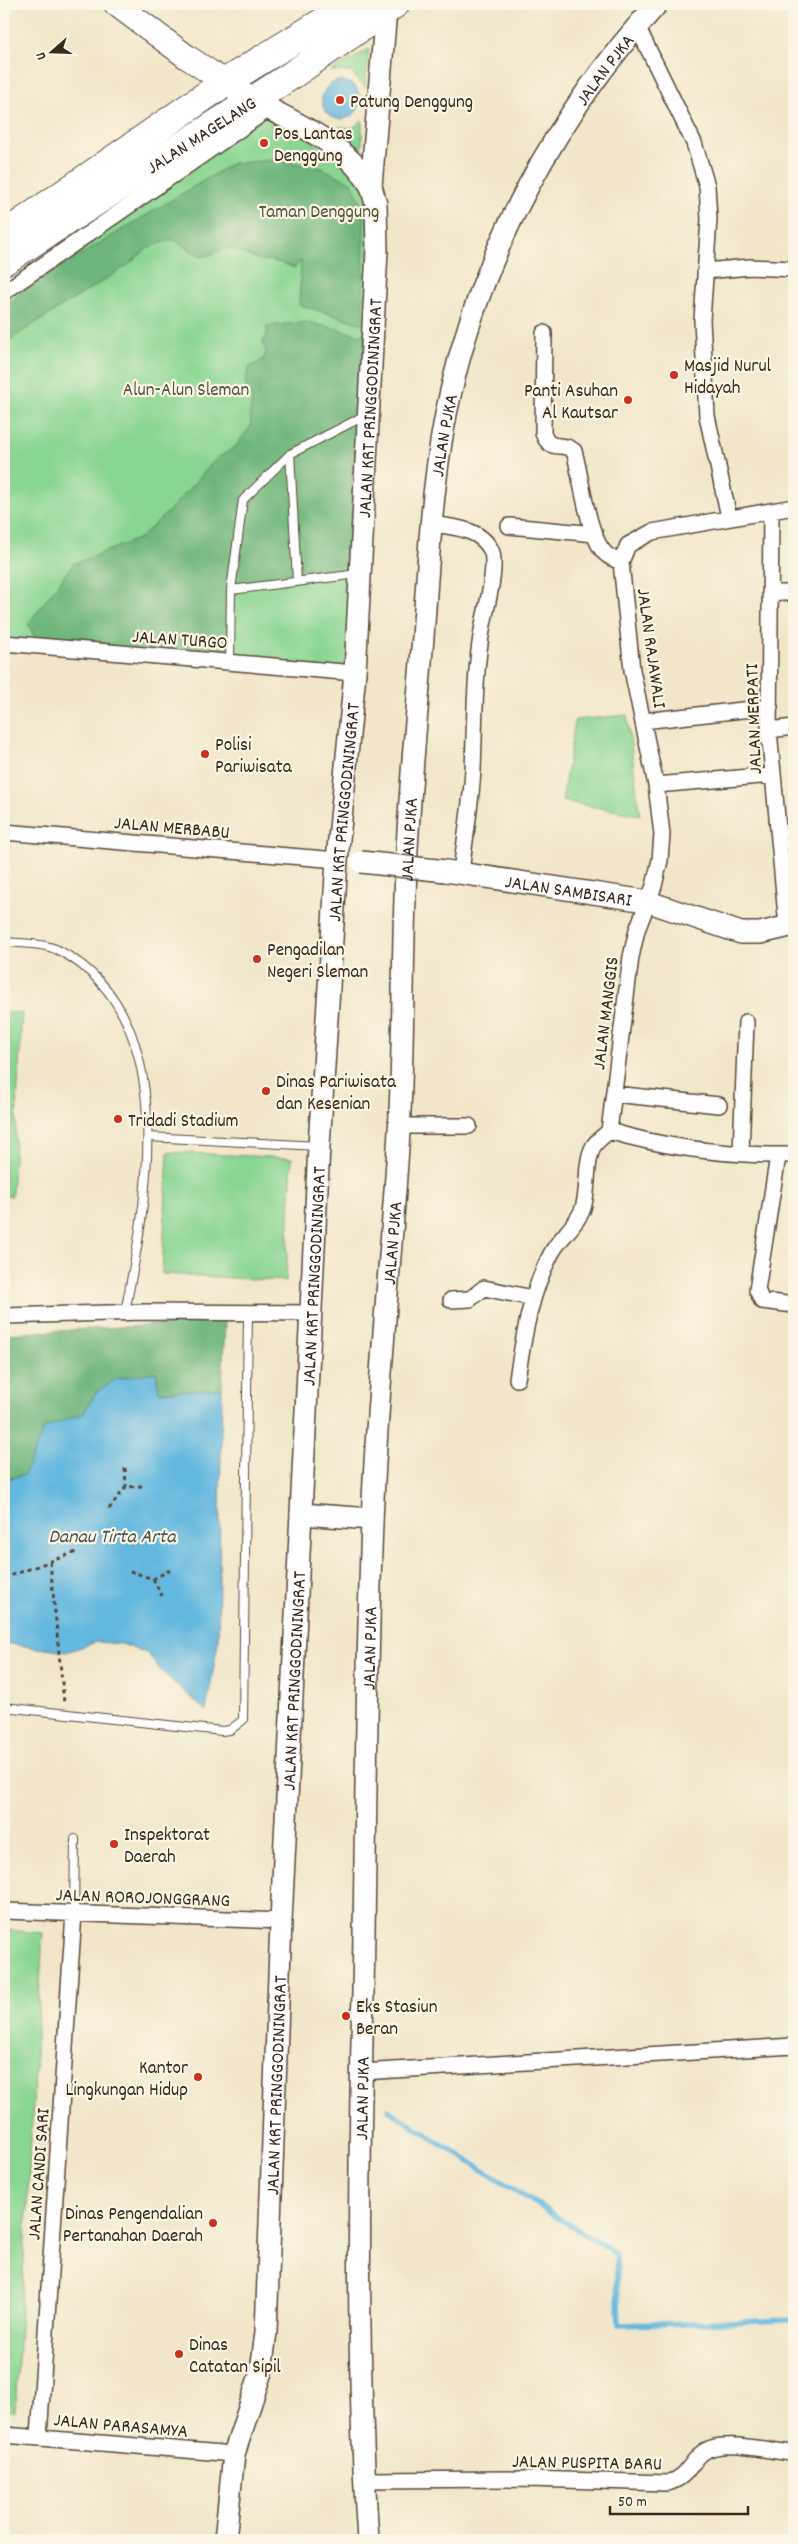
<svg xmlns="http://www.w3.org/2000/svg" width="798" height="2544" font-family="Dekko,sans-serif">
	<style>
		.green { fill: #89d592; stroke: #628058 }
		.forest { fill: #6eb67c; stroke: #54704d }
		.water { fill: #63b8df; stroke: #4f717e }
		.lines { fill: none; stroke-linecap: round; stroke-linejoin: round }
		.stream { stroke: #63b8df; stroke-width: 5.5 }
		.lane-casing { stroke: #564638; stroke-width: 10 }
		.street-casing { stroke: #564638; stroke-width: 18 }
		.secondary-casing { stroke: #564638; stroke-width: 24 }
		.primary-casing { stroke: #564638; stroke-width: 26 }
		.highway-casing { stroke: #564638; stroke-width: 30 }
		.path { stroke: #564638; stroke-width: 3; stroke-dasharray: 4 4; stroke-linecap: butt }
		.lane { stroke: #fff; stroke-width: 8 }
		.street { stroke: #fff; stroke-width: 15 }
		.secondary { stroke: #fff; stroke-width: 21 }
		.primary { stroke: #fff; stroke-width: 24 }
		.highway { stroke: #fff; stroke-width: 28 }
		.secondary-bridge-casing { stroke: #564638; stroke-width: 24; stroke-linecap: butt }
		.secondary-bridge { stroke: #fff; stroke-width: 21 }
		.poi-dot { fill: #c8321e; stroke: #fcf5e5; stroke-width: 2 }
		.labels { text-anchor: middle; stroke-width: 4.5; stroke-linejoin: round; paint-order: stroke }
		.street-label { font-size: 19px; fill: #3b2a1e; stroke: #fcf5e5 }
		.poi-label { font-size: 19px; fill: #3b2a1e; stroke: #fcf5e5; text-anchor: start }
		.park-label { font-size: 19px; fill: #4e553b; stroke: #fcf5e5 }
		.water-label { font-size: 20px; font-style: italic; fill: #475558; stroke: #fcf5e5 }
	</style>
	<rect width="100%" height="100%" fill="#fcf5e5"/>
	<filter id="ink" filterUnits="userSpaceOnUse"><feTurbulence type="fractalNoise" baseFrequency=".02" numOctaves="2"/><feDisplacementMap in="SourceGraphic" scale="10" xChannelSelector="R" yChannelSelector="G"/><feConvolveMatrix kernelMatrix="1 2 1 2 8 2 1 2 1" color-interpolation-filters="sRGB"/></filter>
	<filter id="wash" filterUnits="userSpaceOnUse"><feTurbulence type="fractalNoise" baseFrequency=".0096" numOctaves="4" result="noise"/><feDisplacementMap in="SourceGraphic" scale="20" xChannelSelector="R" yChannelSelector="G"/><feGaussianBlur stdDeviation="1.12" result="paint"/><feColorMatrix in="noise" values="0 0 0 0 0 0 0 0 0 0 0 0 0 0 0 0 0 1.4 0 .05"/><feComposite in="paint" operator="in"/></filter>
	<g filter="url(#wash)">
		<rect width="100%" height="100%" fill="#f1e6c9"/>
		<!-- green -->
		<path class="green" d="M369 49 365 87 351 72 331 71Z
			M269 109 371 186 355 673 4 643V292Z
			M362 120V146L360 150 339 127 353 128Z
			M627 715 640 815 562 801 575 720Z
			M4 1012 22 1013 12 1196H4Z
			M168 1152 292 1158 286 1281 162 1274Z
			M4 1930 43 1933 15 2412 4 2411Z"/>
		<!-- forest -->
		<path class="forest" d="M277 160 322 168 352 183 364 210 363 324 299 305 301 260 295 268 277 262 257 259 229 248 202 257 172 239 148 248 128 265 4 343V307L32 284 233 163Z
			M307 322 365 336 352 491 351 574 276 584H232L230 661 40 647 28 624 73 564 140 538 170 510 215 460 236 446 251 426 250 413 252 398C243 387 244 378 251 366L263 360 266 352 263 343 267 334V326Z
			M225 1321 222 1389 159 1392 156 1372 96 1392 84 1413 44 1428 24 1475 4 1480V1334Z"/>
		<!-- water -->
		<path class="water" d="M322 100a19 19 0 1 1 38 0a19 19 0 1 1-38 0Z
			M156 1372 159 1392 222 1389 218 1643 206 1711 161 1671 147 1653 122 1644 97 1642 66 1652 4 1643V1480L24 1475 44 1428 84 1413 96 1392 117 1379Z"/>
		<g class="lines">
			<!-- stream -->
			<path class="stream" d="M388 2110 616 2254 619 2325 794 2320"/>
		</g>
	</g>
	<g filter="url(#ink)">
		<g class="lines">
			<defs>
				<path id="lane" d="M290 454 297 581
					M231 590 358 574
					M230 661 231 590 243 500 290 454 366 415
					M4 942C20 943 45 943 60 951 183 1016 147 1202 125 1312
					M148 1137 318 1146
					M4 1707 222 1731 230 1730 243 1720 248 1313
					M74 1913 75 1839"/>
				<path id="street" d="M637 26 694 143 707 186 709 219 702 320 707 416 729 517
					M705 271 750 267 794 269
					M4 292 269 109
					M544 333 543 433C550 454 562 440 574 451 581 475 588 540 607 555 611 558 616 560 621 562
					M771 511 769 730 787 927
					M431 524C453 527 480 528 491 550 498 566 486 608 483 625 474 672 475 722 473 770 471 804 465 838 461 872
					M509 526 595 534
					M770 593H794
					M4 643 355 673
					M643 721 770 707
					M769 730 794 727
					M656 785 773 775
					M4 832 337 860
					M614 1094 719 1105
					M399 1126H469
					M609 1131 631 957 637 930 654 886 660 860 662 834 656 785 632 670 621 562 628 545 652 532 794 507
					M609 1131C670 1149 731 1156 794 1155
					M741 1152 746 1022
					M778 1156 757 1290 762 1301 794 1305
					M451 1300 470 1299 484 1288 533 1298
					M4 1316 144 1312 311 1313
					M517 1379C524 1335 530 1294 551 1254 559 1238 574 1228 582 1211 590 1191 584 1165 593 1147 596 1141 604 1136 609 1131
					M4 1911 281 1921
					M361 2072 794 2046
					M4 2435 234 2454
					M39 2437 74 1913
					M364 2480 528 2479 668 2483C688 2477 688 2465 702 2453 720 2437 771 2452 794 2453"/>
				<g id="secondary">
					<path d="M252 100C295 123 345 143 371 186"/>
					<path id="s1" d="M446 871 646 901 741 933H760L794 925"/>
					<path d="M301 1514 372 1519"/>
					<path id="s2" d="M225 2540 234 2454 261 2372 266 2332 281 1921 319 1146 337 860 355 673 377 250 376 204 371 186 386 10"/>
					<path id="s3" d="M368 2540C356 2358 359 2175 363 1992 366 1836 366 1679 372 1523 377 1392 391 1262 399 1132 404 1045 402 958 406 871 409 793 417 715 423 637 429 555 432 472 451 391 484 247 558 113 657 4"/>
				</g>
				<path id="primary" d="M116 4 187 57 252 100"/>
				<g id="highway">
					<path d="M4 235 227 81 352 4"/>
					<path id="s4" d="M4 261 292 75 395 4"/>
				</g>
			</defs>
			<!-- lane casing -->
			<use href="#lane" class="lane-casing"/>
			<!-- street casing -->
			<use href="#street" class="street-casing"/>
			<!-- secondary casing -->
			<use href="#secondary" class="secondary-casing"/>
			<!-- primary casing -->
			<use href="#primary" class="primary-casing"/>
			<!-- highway casing -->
			<use href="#highway" class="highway-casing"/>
			<!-- path -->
			<path class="path" d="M125 1468 126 1487
				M109 1509 126 1487 144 1486
				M50 1562 64 1703
				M130 1571 153 1579 170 1570
				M4 1578 79 1551
				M153 1579 162 1596"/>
			<!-- lane -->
			<use href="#lane" class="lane"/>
			<!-- street -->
			<use href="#street" class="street"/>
			<!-- secondary -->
			<use href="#secondary" class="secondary"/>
			<!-- primary -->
			<use href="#primary" class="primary"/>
			<!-- highway -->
			<use href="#highway" class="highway"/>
			<defs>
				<path id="secondary-bridge" d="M361 862 446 871"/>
			</defs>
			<!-- secondary-bridge casing -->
			<use href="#secondary-bridge" class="secondary-bridge-casing"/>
			<!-- secondary-bridge -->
			<use href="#secondary-bridge" class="secondary-bridge"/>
		</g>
	</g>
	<!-- markers -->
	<g class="poi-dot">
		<circle cx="340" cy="100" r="5"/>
		<circle cx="264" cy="143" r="5"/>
		<circle cx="674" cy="375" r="5"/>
		<circle cx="628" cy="400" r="5"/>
		<circle cx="205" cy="754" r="5"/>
		<circle cx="257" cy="959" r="5"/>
		<circle cx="266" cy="1091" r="5"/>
		<circle cx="118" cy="1119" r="5"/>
		<circle cx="114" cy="1844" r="5"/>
		<circle cx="346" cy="2016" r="5"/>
		<circle cx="198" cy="2077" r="5"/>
		<circle cx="213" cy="2223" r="5"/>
		<circle cx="179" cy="2354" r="5"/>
	</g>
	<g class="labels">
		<!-- street labels -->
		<g class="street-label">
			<text dy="7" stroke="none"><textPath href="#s3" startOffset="2512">JALAN PJKA</textPath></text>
			<text dy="7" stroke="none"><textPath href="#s4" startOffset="234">JALAN MAGELANG</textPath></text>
			<text dy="7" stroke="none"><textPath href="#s2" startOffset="2140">JALAN KRT PRINGGODININGRAT</textPath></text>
			<text dy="7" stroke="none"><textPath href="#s3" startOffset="2108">JALAN PJKA</textPath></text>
			<text transform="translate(180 638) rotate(4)" y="7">JALAN TURGO</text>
			<text transform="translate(653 648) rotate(82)" y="7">JALAN RAJAWALI</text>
			<text transform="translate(752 719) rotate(-92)" y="7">JALAN MERPATI</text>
			<text dy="7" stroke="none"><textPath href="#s2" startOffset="1735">JALAN KRT PRINGGODININGRAT</textPath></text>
			<text transform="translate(172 826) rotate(5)" y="7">JALAN MERBABU</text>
			<text dy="7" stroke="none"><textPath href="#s3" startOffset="1702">JALAN PJKA</textPath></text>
			<text dy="7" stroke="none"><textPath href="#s1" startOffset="124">JALAN SAMBISARI</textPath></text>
			<text transform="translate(604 1013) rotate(-83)" y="7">JALAN MANGGIS</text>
			<text dy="7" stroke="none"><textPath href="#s3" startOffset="1298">JALAN PJKA</textPath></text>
			<text dy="7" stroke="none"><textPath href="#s2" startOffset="1270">JALAN KRT PRINGGODININGRAT</textPath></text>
			<text dy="7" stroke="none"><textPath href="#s3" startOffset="892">JALAN PJKA</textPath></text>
			<text dy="7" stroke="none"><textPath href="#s2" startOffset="865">JALAN KRT PRINGGODININGRAT</textPath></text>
			<text transform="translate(143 1896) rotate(2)" y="7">JALAN ROROJONGGRANG</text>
			<text dy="7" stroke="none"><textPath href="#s2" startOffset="460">JALAN KRT PRINGGODININGRAT</textPath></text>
			<text dy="7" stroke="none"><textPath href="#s3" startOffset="442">JALAN PJKA</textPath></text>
			<text transform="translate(37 2174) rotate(-86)" y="7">JALAN CANDI SARI</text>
			<text transform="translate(121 2424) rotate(5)" y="7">JALAN PARASAMYA</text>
			<text transform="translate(587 2461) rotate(1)" y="7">JALAN PUSPITA BARU</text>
		</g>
		<!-- poi labels -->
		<g class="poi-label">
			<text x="350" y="107">Patung Denggung</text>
			<text x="274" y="139">Pos Lantas<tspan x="274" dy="22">Denggung</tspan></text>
			<text x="684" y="371">Masjid Nurul<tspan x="684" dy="22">Hidayah</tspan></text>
			<text x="618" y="396" text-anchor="end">Panti Asuhan<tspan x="618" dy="22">Al Kautsar</tspan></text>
			<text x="215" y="750">Polisi<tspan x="215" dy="22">Pariwisata</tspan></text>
			<text x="267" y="955">Pengadilan<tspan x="267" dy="22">Negeri Sleman</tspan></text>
			<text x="276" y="1087">Dinas Pariwisata<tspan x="276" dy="22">dan Kesenian</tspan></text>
			<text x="128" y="1126">Tridadi Stadium</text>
			<text x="124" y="1840">Inspektorat<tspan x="124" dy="22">Daerah</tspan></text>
			<text x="356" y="2012">Eks Stasiun<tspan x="356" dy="22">Beran</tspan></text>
			<text x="188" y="2073" text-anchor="end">Kantor<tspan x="188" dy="22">Lingkungan Hidup</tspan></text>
			<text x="203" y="2219" text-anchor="end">Dinas Pengendalian<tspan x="203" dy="22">Pertanahan Daerah</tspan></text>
			<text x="189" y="2350">Dinas<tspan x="189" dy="22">Catatan Sipil</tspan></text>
		</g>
		<!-- park labels -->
		<g class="park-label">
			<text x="319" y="217">Taman Denggung</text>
			<text x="186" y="395">Alun-Alun Sleman</text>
		</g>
		<!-- water labels -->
		<g class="water-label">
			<text x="112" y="1542">Danau Tirta Arta</text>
		</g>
	</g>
	<!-- margin -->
	<rect width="798" height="2544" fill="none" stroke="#fcf5e5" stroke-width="20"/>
	<!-- north arrow -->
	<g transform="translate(52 52) rotate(250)" stroke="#fcf5e5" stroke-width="4" paint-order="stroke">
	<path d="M0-4L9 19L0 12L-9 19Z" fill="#3b2a1e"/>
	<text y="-8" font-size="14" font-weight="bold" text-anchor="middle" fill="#3b2a1e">U</text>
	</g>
	<!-- scale -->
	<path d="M610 2506v8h138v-8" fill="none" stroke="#3b2a1e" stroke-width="2.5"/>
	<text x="618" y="2506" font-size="15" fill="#3b2a1e" stroke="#fcf5e5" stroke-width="4" paint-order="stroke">50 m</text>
</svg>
